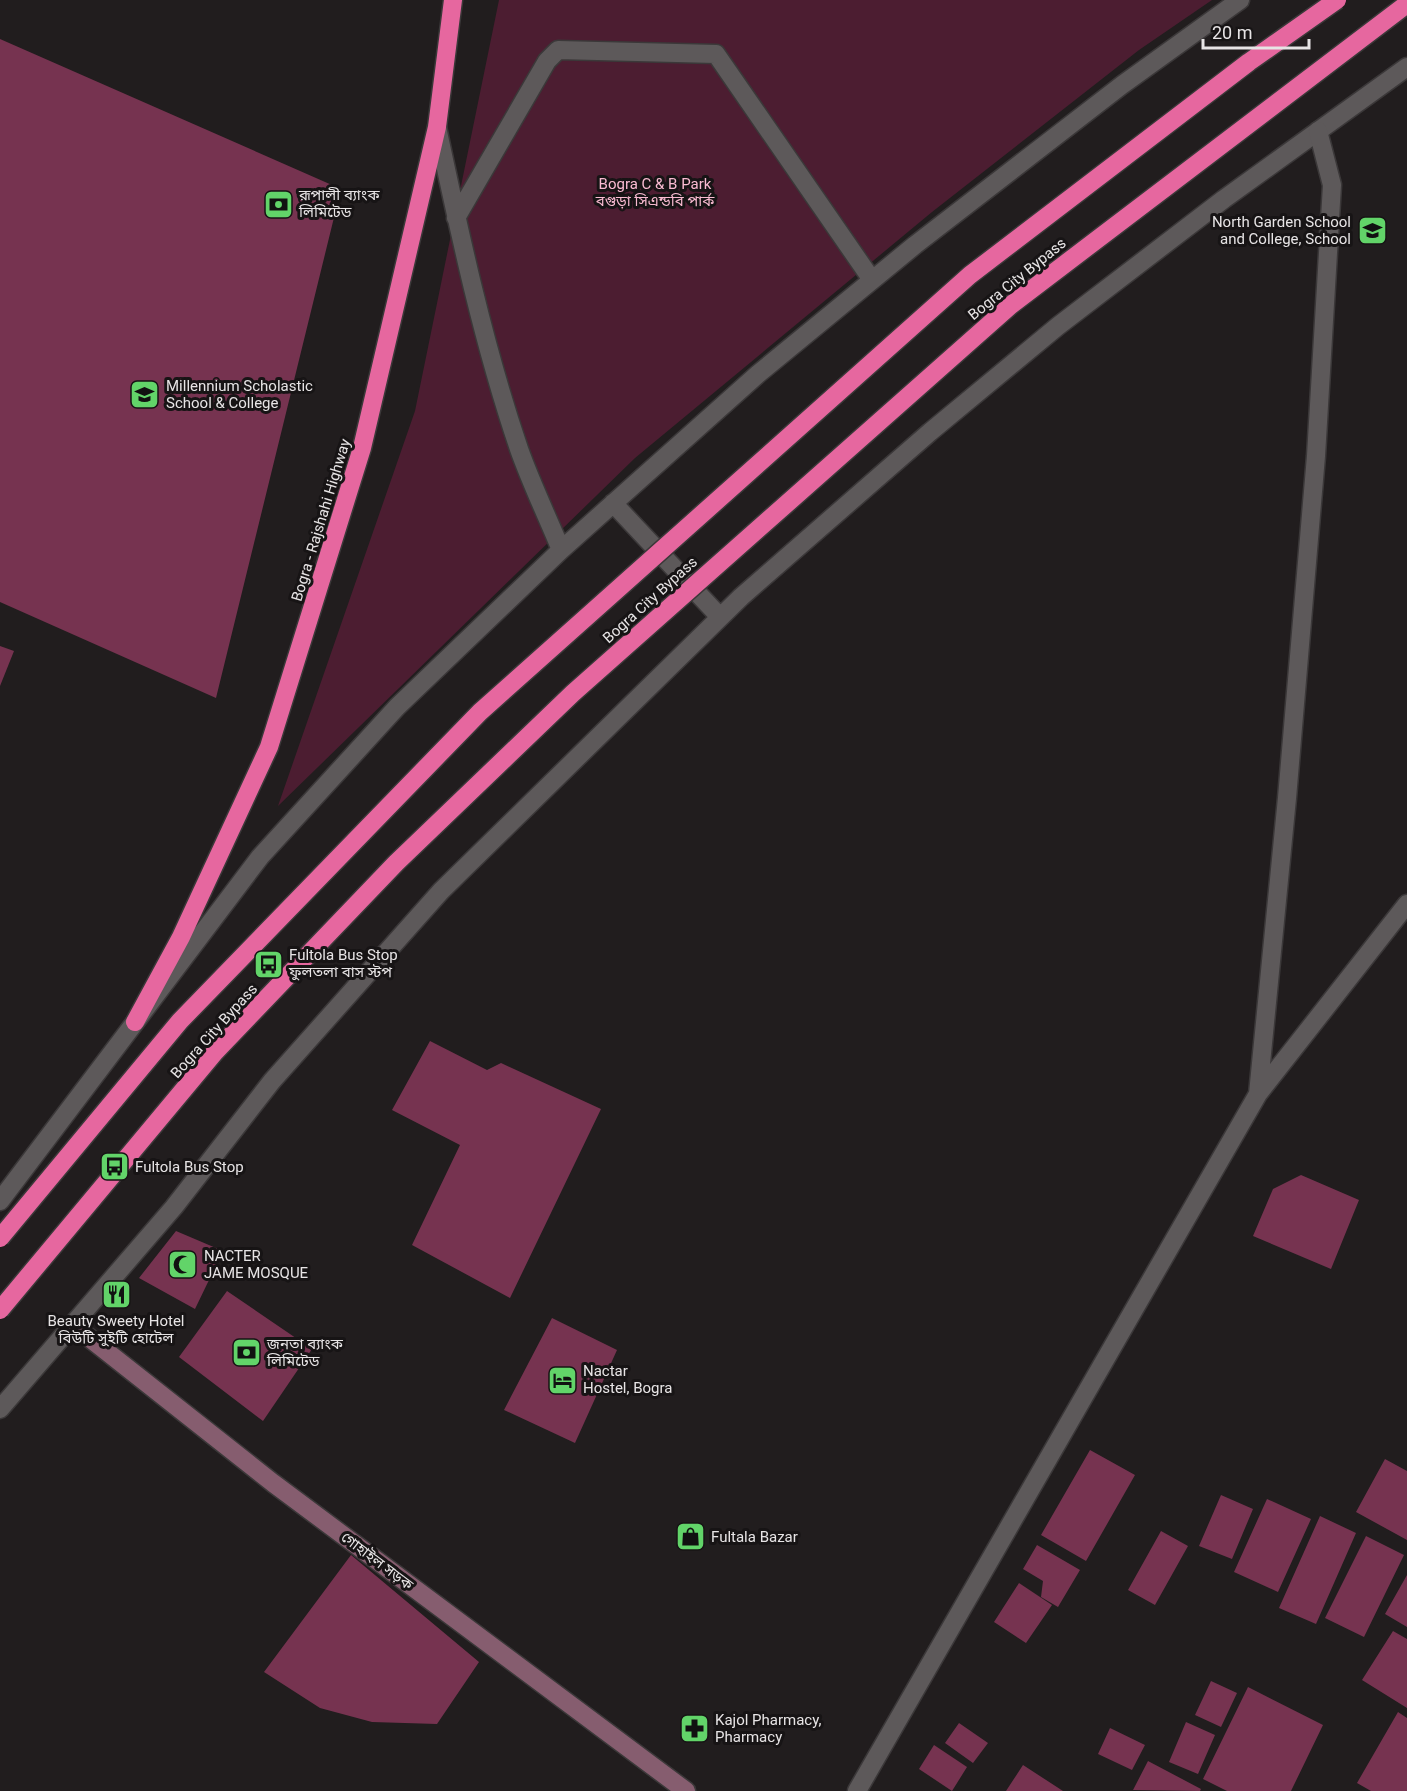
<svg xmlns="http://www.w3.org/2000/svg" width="1407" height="1791" font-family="Roboto,'Noto Sans Bengali',sans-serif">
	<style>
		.green { fill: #4c1d31 }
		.building { fill: #763350 }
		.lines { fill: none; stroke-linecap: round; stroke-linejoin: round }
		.lane-casing { stroke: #3b3839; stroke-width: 21 }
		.street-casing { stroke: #3b3839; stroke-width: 21 }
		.secondary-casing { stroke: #3b3839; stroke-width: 21 }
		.highway-casing { stroke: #3b3839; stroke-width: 21 }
		.lane { stroke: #5d595a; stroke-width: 18 }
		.street { stroke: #5d595a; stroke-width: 18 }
		.secondary { stroke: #865d6f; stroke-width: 18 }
		.highway { stroke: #e6679f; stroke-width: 18 }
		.highway-bridge-casing { stroke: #3b3839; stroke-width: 21; stroke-linecap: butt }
		.highway-bridge { stroke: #e6679f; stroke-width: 18 }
		.labels { text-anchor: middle; stroke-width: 6; stroke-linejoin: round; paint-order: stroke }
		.park-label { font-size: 15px; fill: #fabbd2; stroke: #171415 }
		.poi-label { font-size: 15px; fill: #e7e4e5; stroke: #171415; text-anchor: start }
		.street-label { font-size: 15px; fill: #e7e4e5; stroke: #171415 }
	</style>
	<rect width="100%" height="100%" fill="#211d1e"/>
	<!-- green -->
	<path class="green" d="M499 0H1212L1139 50 932 212 635 458 278 806 415 411Z"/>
	<!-- building -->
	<path class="building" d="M0 39 341 189 216 698 0 602Z
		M0 646 14 651 0 686Z
		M430 1041 487 1070 501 1063 601 1109 510 1298 412 1245 460 1145 392 1110Z
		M1301 1175 1359 1200 1331 1269 1253 1236 1273 1189Z
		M176 1231 223 1251 195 1309 139 1278Z
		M227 1291 312 1349 263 1421 179 1357Z
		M552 1318 617 1350 575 1443 504 1410Z
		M1090 1450 1135 1475 1086 1561 1041 1535Z
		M1385 1459 1407 1471V1540L1356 1512Z
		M1221 1495 1253 1509 1232 1559 1199 1546Z
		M1267 1499 1311 1519 1278 1592 1234 1572Z
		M1320 1516 1356 1533 1316 1624 1279 1608Z
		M1161 1531 1188 1546 1155 1605 1128 1590Z
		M1366 1536 1404 1555 1364 1637 1325 1618Z
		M1037 1545 1080 1570 1058 1607 1041 1597 1043 1581 1023 1569Z
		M351 1555 479 1662 437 1724 372 1722 320 1708 264 1672Z
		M1407 1575V1627L1385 1614Z
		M1019 1583 1052 1605 1026 1643 994 1622Z
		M1393 1631 1407 1639V1708L1362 1680Z
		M1211 1681 1237 1693 1221 1727 1195 1715Z
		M1248 1687 1323 1725 1291 1791H1227L1203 1779Z
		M1398 1712 1407 1718V1791H1371L1357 1783Z
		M1186 1722 1215 1735 1198 1774 1169 1762Z
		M959 1723 988 1743 973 1763 945 1743Z
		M1110 1728 1145 1745 1132 1770 1098 1754Z
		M934 1745 967 1767 952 1791 919 1769Z
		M1148 1761 1201 1789 1200 1791 1133 1790Z
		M1023 1765 1063 1791H1006Z"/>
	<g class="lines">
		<defs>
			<path id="lane" d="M437 127C460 235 483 343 519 449 531 483 547 516 561 550
				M456 218 547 61 558 50 716 54 872 280
				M613 503 720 617
				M0 1201 260 857 397 707 561 550 758 374 915 245 1122 85 1240 0
				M0 1409 174 1207 272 1081 441 891 741 597 930 432 1058 326 1224 199 1407 67"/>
			<path id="street" d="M1258 1094 1287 798 1316 456 1332 185 1318 131
				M857 1791 1258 1094 1407 904"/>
			<path id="secondary" d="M73 1325 273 1483 686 1791"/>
			<path id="highway" d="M135 1022 181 937 269 747 362 448 437 127 453 0"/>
		</defs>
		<!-- lane casing -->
		<use href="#lane" class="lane-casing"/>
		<!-- street casing -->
		<use href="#street" class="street-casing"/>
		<!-- secondary casing -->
		<use href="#secondary" class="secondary-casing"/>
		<!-- highway casing -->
		<use href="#highway" class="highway-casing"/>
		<!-- lane -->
		<use href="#lane" class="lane"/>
		<!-- street -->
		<use href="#street" class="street"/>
		<!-- secondary -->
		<use href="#secondary" class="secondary"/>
		<!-- highway -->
		<use href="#highway" class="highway"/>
		<defs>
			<path id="highway-bridge" d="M0 1238 180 1021 480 712 970 275 1249 62 1337 0
				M0 1310 215 1052 396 863 573 693 1011 305 1407 4"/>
		</defs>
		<!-- highway-bridge casing -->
		<use href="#highway-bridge" class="highway-bridge-casing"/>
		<!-- highway-bridge -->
		<use href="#highway-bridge" class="highway-bridge"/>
	</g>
	<!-- icons -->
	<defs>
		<symbol id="bank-square" viewBox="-11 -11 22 22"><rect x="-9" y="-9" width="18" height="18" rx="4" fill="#62d469" stroke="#171415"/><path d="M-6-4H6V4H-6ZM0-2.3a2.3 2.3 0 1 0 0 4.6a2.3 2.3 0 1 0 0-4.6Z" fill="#111"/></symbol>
		<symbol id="school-square" viewBox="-11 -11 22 22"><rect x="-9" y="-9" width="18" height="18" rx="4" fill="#62d469" stroke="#171415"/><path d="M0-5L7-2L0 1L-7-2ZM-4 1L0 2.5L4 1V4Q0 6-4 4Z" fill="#111"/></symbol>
		<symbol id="bus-square" viewBox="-11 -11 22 22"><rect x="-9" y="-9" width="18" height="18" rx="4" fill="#62d469" stroke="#171415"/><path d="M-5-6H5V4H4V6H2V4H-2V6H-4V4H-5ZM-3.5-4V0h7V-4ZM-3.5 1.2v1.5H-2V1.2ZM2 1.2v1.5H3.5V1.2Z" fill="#111"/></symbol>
		<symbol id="mosque-square" viewBox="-11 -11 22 22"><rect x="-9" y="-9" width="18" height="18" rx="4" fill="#62d469" stroke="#171415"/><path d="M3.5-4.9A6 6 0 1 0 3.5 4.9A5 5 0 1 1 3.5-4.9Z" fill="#111"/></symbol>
		<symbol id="restaurant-square" viewBox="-11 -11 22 22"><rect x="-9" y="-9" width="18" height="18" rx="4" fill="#62d469" stroke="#171415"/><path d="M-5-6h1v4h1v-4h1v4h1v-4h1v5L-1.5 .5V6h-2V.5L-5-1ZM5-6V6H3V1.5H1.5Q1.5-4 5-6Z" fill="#111"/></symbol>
		<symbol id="hotel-square" viewBox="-11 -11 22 22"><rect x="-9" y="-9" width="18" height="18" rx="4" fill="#62d469" stroke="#171415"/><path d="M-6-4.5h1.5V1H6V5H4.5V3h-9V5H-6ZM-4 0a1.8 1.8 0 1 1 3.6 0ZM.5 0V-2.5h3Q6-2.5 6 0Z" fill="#111"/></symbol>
		<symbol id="shop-square" viewBox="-11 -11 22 22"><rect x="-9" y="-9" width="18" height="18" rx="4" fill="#62d469" stroke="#171415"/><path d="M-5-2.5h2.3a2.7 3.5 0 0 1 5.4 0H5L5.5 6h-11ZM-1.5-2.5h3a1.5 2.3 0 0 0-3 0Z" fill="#111"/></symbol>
		<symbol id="pharmacy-square" viewBox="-11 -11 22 22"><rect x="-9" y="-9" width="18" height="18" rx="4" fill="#62d469" stroke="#171415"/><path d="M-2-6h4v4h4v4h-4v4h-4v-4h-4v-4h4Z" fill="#111"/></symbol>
	</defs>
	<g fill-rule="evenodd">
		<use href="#bank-square" x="262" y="188" width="33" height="33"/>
		<use href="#school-square" x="1356" y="214" width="33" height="33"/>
		<use href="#school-square" x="128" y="378" width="33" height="33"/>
		<use href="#bus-square" x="252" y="948" width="33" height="33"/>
		<use href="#bus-square" x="98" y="1150" width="33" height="33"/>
		<use href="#mosque-square" x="166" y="1248" width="33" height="33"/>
		<use href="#restaurant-square" x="100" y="1278" width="33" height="33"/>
		<use href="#bank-square" x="230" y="1336" width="33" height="33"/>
		<use href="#hotel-square" x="546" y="1364" width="33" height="33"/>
		<use href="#shop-square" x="674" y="1520" width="33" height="33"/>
		<use href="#pharmacy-square" x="678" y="1712" width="33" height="33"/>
	</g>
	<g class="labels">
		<!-- park labels -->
		<g class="park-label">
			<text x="655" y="189">Bogra C &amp; B Park<tspan x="655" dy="17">বগুড়া সিএন্ডবি পার্ক</tspan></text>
		</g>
		<!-- poi labels -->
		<g class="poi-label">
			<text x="299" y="200">রূপালী ব্যাংক<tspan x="299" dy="17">লিমিটেড</tspan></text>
			<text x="1351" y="227" text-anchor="end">North Garden School<tspan x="1351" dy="17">and College, School</tspan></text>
			<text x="166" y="391">Millennium Scholastic<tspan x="166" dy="17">School &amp; College</tspan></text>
			<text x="289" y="960">Fultola Bus Stop<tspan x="289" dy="17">ফুলতলা বাস স্টপ</tspan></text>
			<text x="135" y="1172">Fultola Bus Stop</text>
			<text x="204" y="1261">NACTER<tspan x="204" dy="17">JAME MOSQUE</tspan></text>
			<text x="116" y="1326" text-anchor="middle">Beauty Sweety Hotel<tspan x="116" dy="17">বিউটি সুইটি হোটেল</tspan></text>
			<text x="267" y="1349">জনতা ব্যাংক<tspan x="267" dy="17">লিমিটেড</tspan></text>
			<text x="583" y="1376">Nactar<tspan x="583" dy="17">Hostel, Bogra</tspan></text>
			<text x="711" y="1542">Fultala Bazar</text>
			<text x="715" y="1725">Kajol Pharmacy,<tspan x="715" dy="17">Pharmacy</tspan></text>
		</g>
		<!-- street labels -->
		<g class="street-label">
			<text transform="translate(1017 279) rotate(-39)" y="5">Bogra City Bypass</text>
			<text transform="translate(321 520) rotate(-73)" y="5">Bogra - Rajshahi Highway</text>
			<text transform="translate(650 600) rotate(-42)" y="5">Bogra City Bypass</text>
			<text transform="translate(214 1031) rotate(-48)" y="5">Bogra City Bypass</text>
			<text transform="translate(377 1561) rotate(37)" y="5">গোহাইল সড়ক</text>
		</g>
	</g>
	<!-- scale -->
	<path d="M1203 39v9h106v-9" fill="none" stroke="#e7e4e5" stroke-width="3"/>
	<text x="1212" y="39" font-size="18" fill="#e7e4e5" stroke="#171415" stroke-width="4.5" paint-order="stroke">20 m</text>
</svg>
